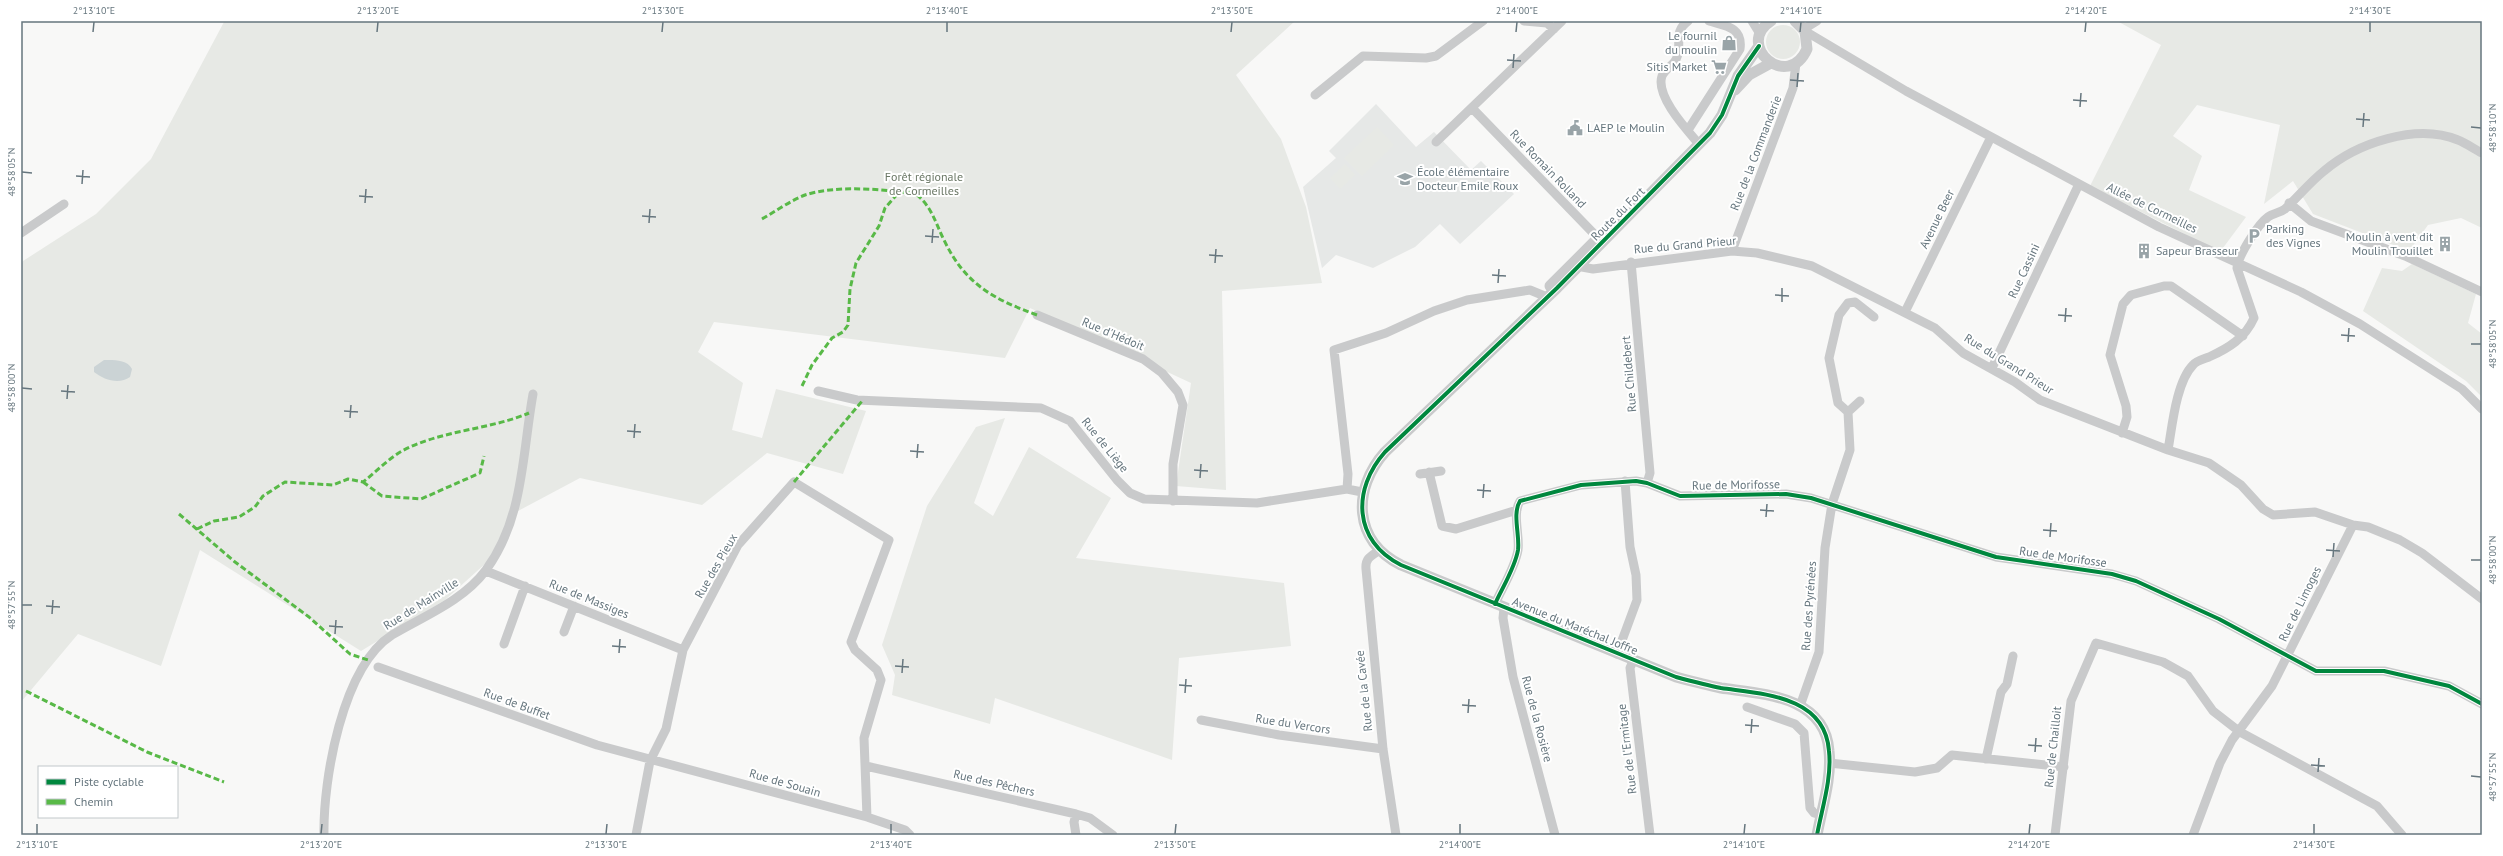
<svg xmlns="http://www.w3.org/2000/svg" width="2503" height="856" font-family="'PT Sans',sans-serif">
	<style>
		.built { fill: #e6e8e7 }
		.green { fill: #e7e9e5 }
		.water { fill: #cbd3d5 }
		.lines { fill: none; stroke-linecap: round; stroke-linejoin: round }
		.minor { stroke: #c9cacb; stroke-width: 9 }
		.tertiary { stroke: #c9cacb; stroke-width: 11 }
		.quiet { stroke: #58b947; stroke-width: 3; stroke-dasharray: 6 3; stroke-linecap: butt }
		.cycleway-casing { stroke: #fff; stroke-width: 6 }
		.cycleway { stroke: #00873e; stroke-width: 4 }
		.ticks { fill: none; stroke: #66767e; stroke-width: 1.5 }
		.labels { text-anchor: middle; stroke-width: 4; stroke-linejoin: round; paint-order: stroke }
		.poi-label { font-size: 12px; fill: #66767e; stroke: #fff; text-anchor: start }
		.street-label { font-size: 12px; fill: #66767e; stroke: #fff }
		.park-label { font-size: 12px; fill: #6a7765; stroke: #fff }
		.neatline { fill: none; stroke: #66767e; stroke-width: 1.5 }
		.ticks-label { font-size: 10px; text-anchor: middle; fill: #66767e }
	</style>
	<rect width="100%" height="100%" fill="#f8f8f7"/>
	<!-- built -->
	<path class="built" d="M1376 104 1416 147 1434 132 1471 170 1481 161 1514 194 1460 244 1440 224 1415 247 1373 268 1336 255 1322 268 1303 187 1336 158 1329 151Z"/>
	<!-- green -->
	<path class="green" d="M227 21H1295L1236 75 1281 139 1306 207 1322 283 1222 291 1226 490 1176 486 1191 383 1030 308 1005 358 714 322 698 352 743 383 732 430 762 438 776 389 866 411 843 474 767 453 702 505 580 478 518 511 486 563 445 600 361 651 200 550 161 666 78 634 21 702V265L23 261 96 214 151 159 224 22Z
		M2117 21H2482V228L2461 218 2428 225 2409 251 2313 214 2293 181 2264 204 2280 125 2197 105 2173 136 2202 156 2189 190 2246 217 2220 252 2090 186 2161 45Z
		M1766 42a17 17 0 1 1 34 0a17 17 0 1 1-34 0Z
		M1377 127 1394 145 1362 176 1344 158Z
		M1345 164 1355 175 1340 189 1330 178Z
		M2412 264 2476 294 2468 323 2482 334V397L2466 381 2363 311 2382 268 2402 271Z
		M1005 418 974 503 993 516 1029 447 1111 498 1076 558 1284 583 1291 646 1179 658 1172 760 995 698 990 724 892 695 895 675 882 645 927 506 976 427Z"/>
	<!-- water -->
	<path class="water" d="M104 360C113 360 127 359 132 369L130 377C119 385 104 380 94 372V367Z"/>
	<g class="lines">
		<!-- minor -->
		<path class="minor" d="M1524 21 1547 23 1554 29
			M1688 21C1673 32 1682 43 1677 57 1675 65 1665 68 1662 76 1655 96 1687 130 1699 144
			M1752 21 1760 34
			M1804 29 1817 21
			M1805 31 1906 91 2159 227 2301 292 2360 324 2462 389 2482 409
			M1315 95 1363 56 1426 58 1436 56 1483 21
			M1472 108 1599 239V244
			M1688 130 1740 49C1743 27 1726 26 1709 21
			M1436 142 1562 21
			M2289 203 2311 221 2405 256 2482 292
			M21 233 64 204
			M1732 251 1793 88 1796 63
			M1631 262 1650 473 1647 483
			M1574 263 1582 267 1593 269 1732 251 1757 253 1812 266 1935 328 1963 353 2015 382 2040 400 2168 450 2209 463 2241 485 2263 509 2273 515 2315 512 2353 525 2368 527 2400 540 2422 553 2482 599
			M1905 312 1991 137
			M1037 315 1143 359 1162 373 1178 392 1183 405 1173 464V501
			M1992 368 2079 184
			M818 391 857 400 1041 408 1070 421 1117 480 1130 493 1144 499 1257 503 1347 489
			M1848 412 1860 401
			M2122 433 2127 417 2126 406 2110 355 2123 304 2131 295 2164 286H2171L2243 336
			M2168 450C2172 428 2176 382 2193 365 2196 361 2204 359 2209 357 2229 348 2245 338 2254 318L2237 268C2238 256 2258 224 2268 217 2273 213 2280 213 2285 209 2298 197 2310 182 2324 171 2357 143 2416 123 2458 140 2466 143 2474 149 2482 153
			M1429 472 1442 526 1456 529 1517 510
			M1420 474 1441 471
			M1362 492 1347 489 1348 474 1334 350 1386 333 1434 311 1467 300 1530 290 1547 297
			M1380 550C1371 556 1365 558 1366 569L1383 749 1396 835
			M486 571 683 650
			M1495 604C1502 588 1515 568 1518 550 1520 535 1512 514 1520 501L1581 485 1636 481 1647 483 1680 496 1786 494 1811 498 1996 557 2112 574 2136 581 2219 619 2316 671H2384L2449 686 2482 704
			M1504 608 1503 618 1513 677 1555 835
			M564 632 574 606
			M504 644 525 586
			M1617 654 1637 600 1636 575 1630 547 1625 481
			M1633 661 1630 668 1650 835
			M378 667 597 745 867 817 905 830 910 835
			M1800 706 1819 652 1825 548 1832 504 1850 450 1848 412 1838 403 1829 358 1839 315 1848 303 1855 302 1874 317
			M1747 707 1795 724 1804 733 1810 808 1814 813 1821 815
			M1201 720 1279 735 1383 749
			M1986 759 2001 692 2007 684 2013 656
			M1829 763 1915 772 1937 768 1952 755 2064 767
			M866 766 1076 814 1090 818 1113 835
			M1076 814 1074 822 1076 835
			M324 835C323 780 342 667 392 635 424 616 463 601 486 570 524 518 522 455 533 394
			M636 835 650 761 666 729 683 650 738 545 794 482 889 540 851 642 855 650 877 670 881 680 864 738 867 817
			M2055 835 2071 701 2096 643 2163 662 2188 676 2213 711 2240 732 2377 806 2402 835
			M2193 835 2220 763 2232 740 2272 686 2353 525"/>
		<!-- tertiary -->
		<path class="tertiary" d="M1771 21C1734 45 1788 92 1807 49L1805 31 1795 21
			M1759 46 1738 76 1722 115 1710 133 1557 288 1385 452C1352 489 1353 541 1401 565L1676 677C1691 681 1706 685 1721 688 1761 694 1825 695 1829 751 1832 778 1822 808 1817 835
			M1735 90 1749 75 1771 63
			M1550 286 1604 232"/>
		<!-- quiet -->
		<path class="quiet" d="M762 219C776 211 790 201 805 195 835 185 885 189 916 194 932 207 935 222 944 240 965 284 993 299 1037 315
			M802 386 812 365 832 338 843 332 848 325 850 289 856 263 879 226 885 208 900 191
			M363 482 382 496 421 499 480 473 484 456
			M794 482 863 400
			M179 514 235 562 309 617 350 654 368 660
			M197 529 214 521 239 517 255 507 263 496 285 482 333 485 348 479 363 482C376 472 388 459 402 451 441 430 489 430 529 413
			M26 691 147 752 224 782"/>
		<defs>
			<path id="cycleway" d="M1759 46 1738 76 1722 115 1710 133 1557 288 1385 452C1352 489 1353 541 1401 565L1676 677C1691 681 1706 685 1721 688 1761 694 1825 695 1829 751 1832 778 1822 808 1817 835
				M1495 604C1502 588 1515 568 1518 550 1520 535 1512 514 1520 501L1581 485 1636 481 1647 483 1680 496 1786 494 1811 498 1996 557 2112 574 2136 581 2219 619 2316 671H2384L2449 686 2482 704"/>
		</defs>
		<!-- cycleway casing -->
		<use href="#cycleway" class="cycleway-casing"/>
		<!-- cycleway -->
		<use href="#cycleway" class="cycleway"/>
	</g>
	<!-- ticks -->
	<path class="ticks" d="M93 32 94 22M377 32 378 22M662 32 663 22M947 32V22M1231 32 1232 22M1516 32 1517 22M1800 32 1801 22M2085 32 2086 22M2370 32V22M1507 60 1521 61M1513 68 1514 54M1790 80 1804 81M1797 87 1798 73M2073 100 2087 101M2080 107 2081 93M2356 119 2370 120M2363 127 2364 113M2471 127 2481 128M22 172 32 173M76 176 90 177M82 184 83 170M359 196 373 197M365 203 366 189M642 216 656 217M649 223 650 209M925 236 939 237M932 243 933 229M1209 255 1223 256M1215 263 1216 249M1492 275 1506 276M1498 283 1499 269M1775 295 1789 296M1782 302V288M2058 315 2072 316M2065 322 2066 308M2341 335 2355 336M2348 342 2349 328M2471 344H2481M22 388 32 389M61 391 75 392M67 399 68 385M344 411 358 412M350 418 351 405M627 431 641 432M634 438 635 424M910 451 924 452M917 458 918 444M1194 470 1208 471M1200 478 1201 464M1477 490 1491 491M1483 498 1484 484M1760 510 1774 511M1766 517 1767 504M2043 530 2057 531M2050 537 2051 523M2326 550 2340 551M2333 557 2334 543M2471 560H2481M22 605H32M46 606 60 607M52 614 53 600M329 626 343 627M335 634 336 620M612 646 626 647M619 653 620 639M895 666 909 667M902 673 903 659M1179 685 1192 686M1185 693 1186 679M1462 705 1476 706M1468 713 1469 699M1745 725 1759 726M1751 733 1752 719M2028 745 2042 746M2035 752 2036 738M2311 765 2325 766M2318 772 2319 758M2471 776 2481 777M37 834V824M321 834 322 824M606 834 607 824M891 834V824M1175 834 1176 824M1460 834V824M1744 834 1745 824M2029 834 2030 824M2314 834V824"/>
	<!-- icons -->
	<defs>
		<symbol id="shop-bare" viewBox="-9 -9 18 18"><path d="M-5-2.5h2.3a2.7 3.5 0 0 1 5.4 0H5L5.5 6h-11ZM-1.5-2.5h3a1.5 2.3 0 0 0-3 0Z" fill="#99a4a8" stroke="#fff" stroke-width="2.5" paint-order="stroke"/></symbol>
		<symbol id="supermarket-bare" viewBox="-9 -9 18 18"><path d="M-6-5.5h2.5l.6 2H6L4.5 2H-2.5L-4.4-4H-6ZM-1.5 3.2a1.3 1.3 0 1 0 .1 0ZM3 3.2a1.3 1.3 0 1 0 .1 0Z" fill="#99a4a8" stroke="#fff" stroke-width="2.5" paint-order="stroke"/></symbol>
		<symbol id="civic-bare" viewBox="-9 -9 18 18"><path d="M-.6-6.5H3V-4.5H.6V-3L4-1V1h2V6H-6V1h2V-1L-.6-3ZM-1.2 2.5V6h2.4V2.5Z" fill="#99a4a8" stroke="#fff" stroke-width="2.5" paint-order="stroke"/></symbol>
		<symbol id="school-bare" viewBox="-9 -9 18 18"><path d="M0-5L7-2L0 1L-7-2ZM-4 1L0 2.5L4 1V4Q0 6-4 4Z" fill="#99a4a8" stroke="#fff" stroke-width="2.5" paint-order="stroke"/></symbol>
		<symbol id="parking-bare" viewBox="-9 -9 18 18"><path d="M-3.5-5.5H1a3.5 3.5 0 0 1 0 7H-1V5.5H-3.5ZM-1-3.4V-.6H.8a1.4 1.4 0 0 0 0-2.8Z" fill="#99a4a8" stroke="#fff" stroke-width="2.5" paint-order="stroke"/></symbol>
		<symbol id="building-bare" viewBox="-9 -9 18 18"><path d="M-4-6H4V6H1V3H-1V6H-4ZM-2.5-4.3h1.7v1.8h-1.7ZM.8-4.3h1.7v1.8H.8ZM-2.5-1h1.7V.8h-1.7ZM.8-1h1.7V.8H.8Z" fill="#99a4a8" stroke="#fff" stroke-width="2.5" paint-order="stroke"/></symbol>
	</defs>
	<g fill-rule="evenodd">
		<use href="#shop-bare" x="1718" y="32" width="22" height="22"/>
		<use href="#supermarket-bare" x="1708" y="56" width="22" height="22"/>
		<use href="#civic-bare" x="1564" y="117" width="22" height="22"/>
		<use href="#school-bare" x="1394" y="168" width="22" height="22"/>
		<use href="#parking-bare" x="2243" y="225" width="22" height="22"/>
		<use href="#building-bare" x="2434" y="233" width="22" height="22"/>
		<use href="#building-bare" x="2133" y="240" width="22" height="22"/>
	</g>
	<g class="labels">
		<!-- poi labels -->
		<g class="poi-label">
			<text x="1717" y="40" text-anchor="end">Le fournil<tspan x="1717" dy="14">du moulin</tspan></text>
			<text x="1707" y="71" text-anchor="end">Sitis Market</text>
			<text x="1587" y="132">LAEP le Moulin</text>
			<text x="1417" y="176">École élémentaire<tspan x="1417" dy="14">Docteur Emile Roux</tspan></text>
			<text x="2266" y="233">Parking<tspan x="2266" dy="14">des Vignes</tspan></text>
			<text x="2433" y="241" text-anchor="end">Moulin à vent dit<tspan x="2433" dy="14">Moulin Trouillet</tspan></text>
			<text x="2156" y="255">Sapeur Brasseur</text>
		</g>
		<!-- street labels -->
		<g class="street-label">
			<text transform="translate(1756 153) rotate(-69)" y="4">Rue de la Commanderie</text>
			<text transform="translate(1548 169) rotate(46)" y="4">Rue Romain Rolland</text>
			<text transform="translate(2152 208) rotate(26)" y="4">Allée de Cormeilles</text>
			<text transform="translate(1618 214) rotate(-45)" y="4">Route du Fort</text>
			<text transform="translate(1937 219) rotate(-64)" y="4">Avenue Beer</text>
			<text transform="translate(1685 245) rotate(-5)" y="4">Rue du Grand Prieur</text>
			<text transform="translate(2024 271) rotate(-65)" y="4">Rue Cassini</text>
			<text transform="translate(1113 334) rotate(23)" y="4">Rue d'Hédoit</text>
			<text transform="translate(2009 364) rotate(32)" y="4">Rue du Grand Prieur</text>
			<text transform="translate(1629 374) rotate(-95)" y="4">Rue Childebert</text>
			<text transform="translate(1105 445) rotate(51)" y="4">Rue de Liège</text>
			<text transform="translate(1736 485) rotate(-1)" y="4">Rue de Morifosse</text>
			<text transform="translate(2063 557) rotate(8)" y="4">Rue de Morifosse</text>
			<text transform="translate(716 566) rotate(-60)" y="4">Rue des Pieux</text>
			<text transform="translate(589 599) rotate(22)" y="4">Rue de Massiges</text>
			<text transform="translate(421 604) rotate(-32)" y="4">Rue de Mainville</text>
			<text transform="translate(2300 604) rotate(-64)" y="4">Rue de Limoges</text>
			<text transform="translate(1809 606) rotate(-86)" y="4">Rue des Pyrénées</text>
			<text transform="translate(1575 626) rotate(22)" y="4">Avenue du Maréchal Joffre</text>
			<text transform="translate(1364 691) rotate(-96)" y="4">Rue de la Cavée</text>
			<text transform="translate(517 704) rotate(20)" y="4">Rue de Buffet</text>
			<text transform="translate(1537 719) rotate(75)" y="4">Rue de la Rosière</text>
			<text transform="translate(1293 724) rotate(9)" y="4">Rue du Vercors</text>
			<text transform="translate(2053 747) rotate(-84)" y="4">Rue de Chailloit</text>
			<text transform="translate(1627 749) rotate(-97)" y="4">Rue de l'Ermitage</text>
			<text transform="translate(785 783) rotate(16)" y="4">Rue de Souain</text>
			<text transform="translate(994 783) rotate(13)" y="4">Rue des Pêchers</text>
		</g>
		<!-- park labels -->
		<g class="park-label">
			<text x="924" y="181">Forêt régionale<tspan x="924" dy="14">de Cormeilles</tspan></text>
		</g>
	</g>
	<!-- border -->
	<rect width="2503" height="856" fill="none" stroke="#ffffff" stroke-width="44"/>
	<!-- legend -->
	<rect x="38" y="766" width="140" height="52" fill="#ffffff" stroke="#c2c8cb"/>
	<rect x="46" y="779" width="20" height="6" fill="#00873e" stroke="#c2c8cb"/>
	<text x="74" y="786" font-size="12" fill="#66767e">Piste cyclable</text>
	<rect x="46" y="799" width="20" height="6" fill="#58b947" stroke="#c2c8cb"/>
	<text x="74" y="806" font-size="12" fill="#66767e">Chemin</text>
	<rect x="22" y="22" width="2459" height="812" class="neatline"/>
	<g class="ticks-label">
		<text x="94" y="14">2°13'10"E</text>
		<text x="378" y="14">2°13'20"E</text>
		<text x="663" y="14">2°13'30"E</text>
		<text x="947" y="14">2°13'40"E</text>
		<text x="1232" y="14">2°13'50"E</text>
		<text x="1517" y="14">2°14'00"E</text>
		<text x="1801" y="14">2°14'10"E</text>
		<text x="2086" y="14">2°14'20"E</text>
		<text x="2370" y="14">2°14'30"E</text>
		<text transform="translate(2492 128) rotate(-90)" y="4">48°58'10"N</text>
		<text transform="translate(11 172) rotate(-90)" y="4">48°58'05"N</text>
		<text transform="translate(2492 344) rotate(-90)" y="4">48°58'05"N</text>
		<text transform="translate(11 388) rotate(-90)" y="4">48°58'00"N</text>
		<text transform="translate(2492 560) rotate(-90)" y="4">48°58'00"N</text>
		<text transform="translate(11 605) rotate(-90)" y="4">48°57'55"N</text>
		<text transform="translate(2492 777) rotate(-90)" y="4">48°57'55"N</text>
		<text x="37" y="848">2°13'10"E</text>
		<text x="321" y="848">2°13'20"E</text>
		<text x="606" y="848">2°13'30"E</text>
		<text x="891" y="848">2°13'40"E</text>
		<text x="1175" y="848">2°13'50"E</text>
		<text x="1460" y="848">2°14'00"E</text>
		<text x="1744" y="848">2°14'10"E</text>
		<text x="2029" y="848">2°14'20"E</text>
		<text x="2314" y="848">2°14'30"E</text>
	</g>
</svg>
